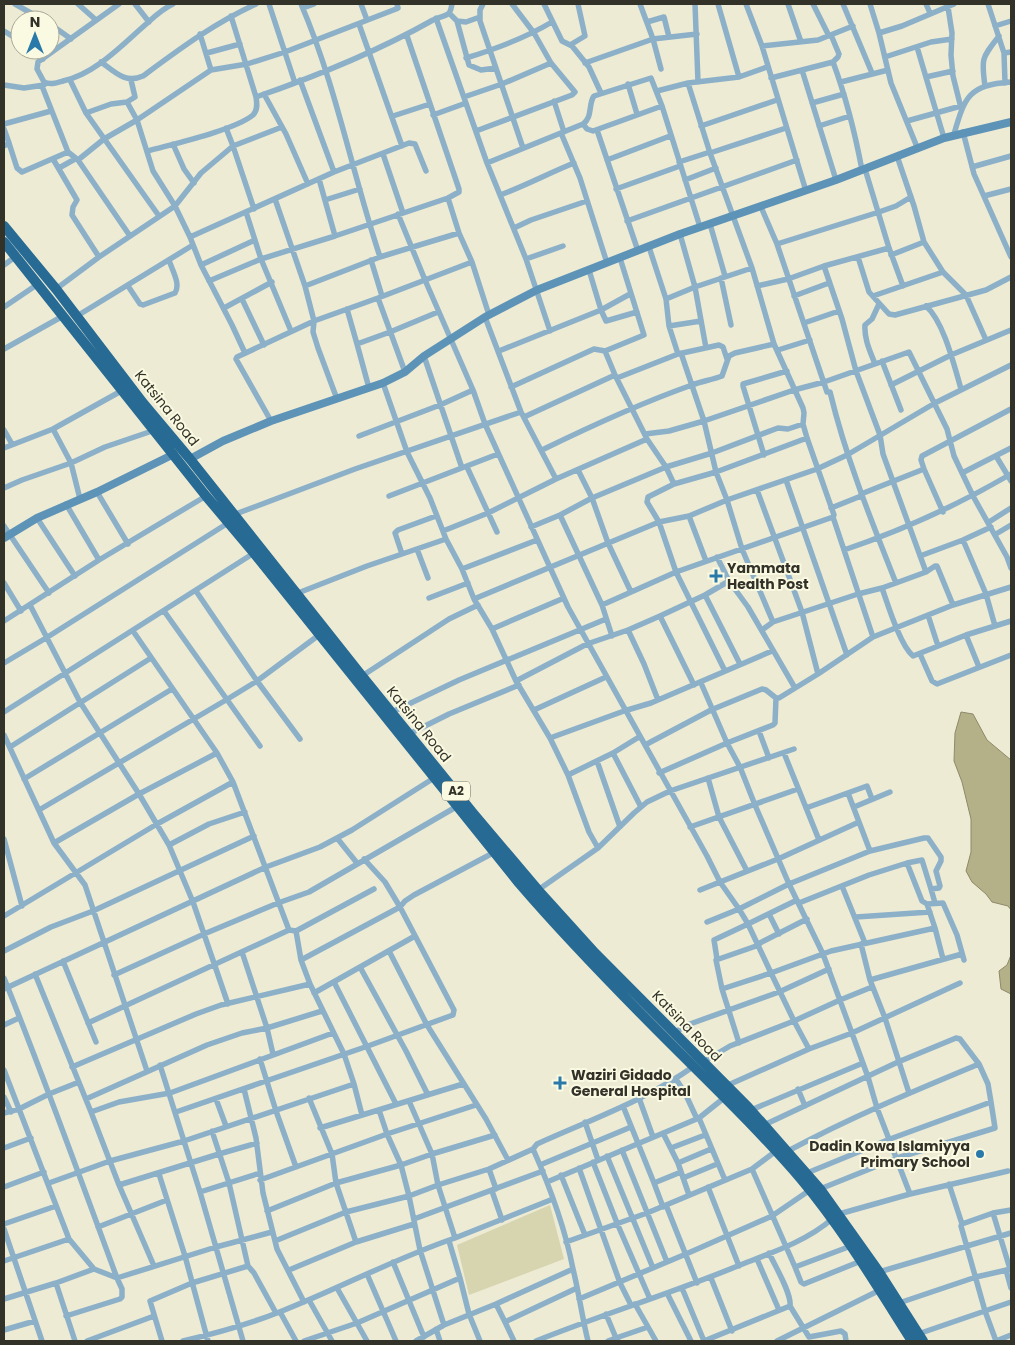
<svg xmlns="http://www.w3.org/2000/svg" width="1015" height="1345" font-family="Poppins,sans-serif">
	<style>
		.green { fill: #d7d4b0 }
		.water { fill: #b4b087; stroke: #8d8a6b }
		.lines { fill: none; stroke-linecap: round; stroke-linejoin: round }
		.street { stroke: #8db0c9; stroke-width: 5.5 }
		.secondary { stroke: #5e93b8; stroke-width: 8 }
		.highway { stroke: #276a93; stroke-width: 10 }
		.poi-dot { fill: #297aab; stroke: #faf9e1; stroke-width: 2 }
		.labels { text-anchor: middle; stroke-width: 4; stroke-linejoin: round; paint-order: stroke }
		.shield { fill: #faf9e1; stroke: #6f6e60; stroke-width: 1 }
		.shield-label { font-size: 12px; font-weight: bold; fill: #333229 }
		.street-label { font-size: 14px; fill: #333229; stroke: #faf9e1 }
		.poi-label { font-size: 14px; font-weight: bold; fill: #333229; stroke: #faf9e1; text-anchor: start }
	</style>
	<rect width="100%" height="100%" fill="#edebd4"/>
	<!-- green -->
	<path class="green" d="M550 1205 564 1259 469 1295 457 1245Z"/>
	<!-- water -->
	<path class="water" d="M961 712 973 714 987 740 1011 760V910L1008 906 992 902 986 894 972 882 966 871 971 852V819L962 782 954 761 955 733Z
		M1011 955V994L1001 989 999 971 1007 965Z"/>
	<g class="lines">
		<!-- street -->
		<path class="street" d="M15 4 43 20
			M78 4 96 20
			M119 4 38 62 37 69 44 82C50 85 56 83 63 81 95 74 121 46 145 25 154 17 162 9 173 4
			M135 4 149 22
			M269 4 295 83
			M301 4C336 85 352 173 380 257
			M361 4 367 20
			M483 4 480 10V21L523 148
			M544 4 562 41 572 46 589 67 601 93
			M640 4 653 39 661 69
			M695 4 698 82
			M718 4 739 77
			M746 4 762 46 806 191
			M788 4 801 42
			M813 4 829 36
			M843 4 872 73
			M870 4 879 33 891 83 917 147
			M926 4 930 13
			M988 4 1004 53 1005 83
			M948 7 952 33 951 55 953 76 961 108
			M303 8 314 4
			M449 13 457 21 469 65 481 70 496 68
			M436 18 487 163 526 259 550 331
			M457 21 466 22 480 17
			M647 22 664 17 669 37
			M50 24 71 39
			M359 24 402 146
			M995 26 1011 21
			M4 31 20 41
			M879 33 902 26 954 4
			M200 34 211 70
			M570 45 585 36 578 4
			M762 46 818 40 853 26
			M917 47 944 138
			M32 50 43 59
			M207 53 240 44
			M1004 53 1011 52
			M885 57 931 42 952 39
			M466 58C496 49 525 38 552 22
			M101 62C115 72 125 84 143 76 181 48 213 24 256 4
			M833 62C846 97 855 133 862 170
			M585 63 653 39 697 34
			M767 67 739 77 688 83 710 153 752 268 774 344 803 408 804 413 803 424 807 438 834 515 833 517 873 637 953 605 1011 587
			M802 70 836 180
			M926 77 953 71
			M771 78 833 62 838 57 839 54 831 35
			M70 80 86 113 159 216
			M300 80 334 172
			M841 82 888 70
			M628 84 637 114
			M4 85 24 88 44 85
			M42 86 68 152 78 160 130 236
			M985 86C981 58 982 58 999 36
			M657 91 688 83
			M264 94 286 134 308 184
			M256 97C317 76 378 51 433 20 438 17 444 17 448 14 451 12 451 8 452 4
			M464 97 502 84 551 63
			M554 101 564 132
			M127 102 137 120 153 171 175 206 190 237 201 265 232 325 245 353
			M812 103 844 94
			M86 113 111 104 127 102 135 97 131 80
			M433 115 466 103
			M393 116 430 104
			M907 121 961 106
			M4 124 51 111
			M583 124 587 129 593 131 662 106
			M701 126 777 100
			M819 126 850 116
			M4 129 9 143
			M597 130 638 251
			M476 131 572 95 575 92 551 63 534 33 512 4
			M963 132 974 174 1011 257
			M561 133 580 178 607 263
			M954 134C965 96 969 85 1011 82
			M173 144 184 169 194 183
			M4 146 9 143 17 168 22 172 68 152
			M148 151C173 144 235 130 253 115 258 110 257 103 256 97L231 16
			M710 153 786 128
			M383 154 403 213
			M897 156 914 206 924 242 943 272 966 295 986 340
			M53 159 77 200 73 207 72 215 99 257
			M78 160 104 139 137 120 211 70 247 64 285 52 396 9 398 8 397 4
			M607 160 670 136
			M679 162 710 152
			M487 163 583 124C593 117 588 104 594 96L651 78 662 106 700 227
			M972 167 1011 156
			M59 168 75 159
			M865 169 889 248 903 286
			M319 179 335 236
			M685 180 716 168
			M616 189 680 166
			M500 195C525 186 549 173 574 163
			M984 196 1011 189
			M448 198 459 233 472 262 489 315
			M275 199 305 286 314 321 313 332 318 348 337 399
			M325 200 360 189
			M761 207 777 244 827 392H830C846 458 871 520 896 583L926 572 935 566H937L953 605
			M254 209 233 146 282 127
			M246 212 261 259 291 331
			M398 214 425 280 473 390 485 424 568 607 707 856 720 882 739 909 789 884 870 851 924 838H928L941 857V861L936 871 940 886 939 888 931 889 935 903
			M627 221 797 160
			M710 224 725 276
			M514 228 531 220 587 201
			M190 237 334 172 409 143 415 144 426 171
			M777 244 879 212 896 206 911 197
			M649 247 666 299 669 326 678 354
			M891 255 924 242
			M858 257 869 292 889 314 895 315 986 290 1011 277
			M620 258 644 335 605 351 615 375 647 439 666 467 674 484
			M526 259 563 246
			M371 260 382 296
			M4 265 15 257
			M201 265 255 240
			M824 266 842 319 856 371 880 435 883 454 926 572
			M589 270 601 310 606 321 637 312
			M721 278 731 325
			M209 281 261 259 335 236 448 198 459 192V189L407 36
			M128 286 140 304 143 305 175 293C181 284 172 270 169 260
			M305 286 380 257 459 233
			M757 286 788 279 824 266 889 248
			M56 289 99 257 175 206 201 173 233 146 226 128
			M794 296 829 283
			M873 296 943 272
			M242 299 264 345
			M666 299 695 287 680 234
			M926 306C944 322 954 365 961 389
			M4 307 38 284
			M224 308 272 282
			M347 309 357 344 390 332 438 312
			M77 316 193 245
			M485 317 521 412 556 479
			M804 323 839 311
			M669 326 701 321
			M357 344 369 388
			M706 348 695 287 752 268
			M4 349 63 316
			M778 350 810 340
			M499 351 601 310 630 294
			M681 353 704 421 716 472 727 500 742 549 773 622
			M424 356 462 468
			M882 361 901 410
			M875 364C870 351 864 339 865 325L872 319 879 304
			M405 372 378 298 472 262
			M617 378 678 354 719 345 723 347 727 359
			M383 383 407 452 430 498 446 539 462 569 474 599 492 629 516 681 550 738 568 775 589 832 598 848
			M891 385 951 355 1011 330
			M511 387 594 349 605 351
			M524 417 615 375
			M271 421 236 359 237 357 314 321 378 298
			M53 429 71 463 80 499
			M4 430 12 444
			M645 434 669 431 704 421 794 390 824 382 909 352 947 429 954 456 973 496 1007 557 1011 568
			M359 436 440 405 473 390
			M4 448 53 429 123 390
			M542 450C591 426 641 403 692 385 702 381 712 380 722 376L729 356 735 353 774 344
			M764 455 743 386V384L787 371
			M996 456 1011 481
			M467 467 497 532
			M924 469 943 512
			M578 470 592 498 608 543 631 592
			M962 473 1011 448
			M786 480 847 655
			M4 488 22 480 71 463 105 447 155 430
			M757 490 802 612 818 674
			M97 492 128 544
			M861 494 924 469 921 460 922 456 1011 409
			M389 496 498 454
			M66 504 99 560
			M831 508 861 496
			M233 515 355 469 521 412
			M560 515 602 605 612 636
			M689 516 706 561
			M37 518 75 576
			M989 522 1011 508
			M4 526 49 593
			M531 527 560 515 592 498 666 467 712 453 778 428 788 429 803 424
			M443 531 488 513 556 479 647 439
			M996 534 1011 525
			M963 540 986 594 995 626
			M417 549 428 578
			M844 550C903 530 958 505 1011 474
			M402 554 395 533 398 530 436 516
			M920 556 963 540 991 527
			M717 557 729 581 748 607 795 688
			M462 569 537 540
			M4 583 21 611
			M896 583 882 588C888 605 900 645 913 656L966 635 1011 621
			M196 591 257 681 300 739
			M298 593 367 566 446 539
			M705 595 740 664
			M429 598 468 583
			M474 599 659 522 689 516 727 500 817 469 847 455 935 403 1011 365
			M30 605 80 702 139 794 169 845 193 902 228 1004
			M602 605 676 572 833 517
			M164 611 260 746
			M928 615 938 646
			M660 616 694 685
			M4 621 99 560 206 496
			M492 629 564 598
			M628 630 644 664 658 700
			M762 630 773 622 858 594 882 588
			M133 631 217 753 233 782 289 930
			M966 635 979 667
			M920 654 932 681 937 684 1011 655
			M4 663 46 638 228 523
			M725 671 676 572 659 522 647 502 648 497 674 484 716 472 807 438
			M362 676 449 619 478 605
			M516 681 587 644 628 630 660 616 705 595 729 581
			M701 683 727 743 740 767 755 805 789 884 823 954 868 1077 877 1108 910 1194
			M776 698H779L818 674 873 637
			M534 710 606 677
			M4 712 254 553
			M392 712 459 680 606 619
			M759 731 769 758
			M409 734 449 714 519 685
			M4 735 54 843 85 885 147 1071
			M550 738 624 711 651 703 772 651
			M645 745 711 710 762 689 766 690 776 698
			M10 747 151 658
			M613 753 641 807
			M784 753 819 840
			M597 761 620 827
			M659 773 727 743 773 725 775 723 776 698
			M568 775 613 753 639 737
			M708 778 719 817 747 871
			M24 779 172 689
			M848 793 870 851
			M854 807 890 792
			M806 808 867 786 872 799
			M39 810 226 700 257 681 319 635
			M690 827 798 789
			M337 838 357 863
			M4 839 22 906
			M54 843 139 794 217 753
			M169 845 209 824 245 812
			M842 886 865 943
			M538 890 598 848 634 813 647 802 670 791 794 749
			M700 890 778 859 859 822
			M799 903 869 875 907 863
			M927 904 922 901 907 863 922 860 931 889
			M769 914 779 934
			M4 916 157 824 233 782
			M856 917 930 912
			M707 922 739 909 748 924 797 900
			M935 928 943 959
			M296 931 301 960 310 984 344 1054 354 1084 362 1115
			M758 944 807 919
			M861 944 870 980 885 1018 909 1093
			M4 951 51 927 93 911 254 836
			M389 951 427 1025 486 1119 508 1160
			M242 952 267 1028 273 1054
			M301 960 400 907 405 901 414 895 493 853
			M716 960 759 945
			M63 961 96 1042
			M360 967 406 1051 428 1095
			M35 974 91 1112 119 1185 154 1266
			M114 975 204 934 278 903 309 892 456 807
			M4 978C44 1077 80 1178 117 1278L216 1247 272 1232
			M870 980 962 954
			M334 982 396 1104
			M4 989 266 867 320 847 352 830 434 778
			M722 989 716 960 717 959 714 940 748 924 771 973 722 989 739 1043
			M314 993 415 936
			M88 1023 289 930 296 931 374 889
			M4 1025 19 1018
			M673 1033 690 1024 779 992 829 969
			M809 1049 852 1033 960 983
			M260 1059 276 1111 296 1167
			M703 1062 730 1046 794 1021 771 973 831 951 935 928 927 904 943 903 957 935 964 960
			M160 1065 200 1192 243 1341
			M72 1067 196 1014 221 1005 310 984
			M4 1070 69 1239 94 1269 117 1278 122 1289V1297L120 1299 66 1316
			M676 1079 685 1093 697 1119
			M726 1086 809 1049 794 1021 840 1000 872 987
			M244 1089 256 1138 263 1193 277 1249 304 1302
			M798 1089 805 1106
			M4 1097 11 1112
			M309 1098 332 1154 336 1183 356 1242
			M639 1098 653 1137
			M86 1099 207 1045 242 1033 267 1028 322 1011
			M216 1099 226 1126
			M623 1106 654 1183
			M379 1110 387 1134 401 1165 409 1196 420 1250 444 1325
			M751 1110 863 1063
			M91 1112 119 1102 170 1093 333 1033
			M176 1112 368 1046 453 1015 454 1010 400 907 385 882 364 859
			M4 1113 19 1109 49 1094 79 1082
			M699 1118 725 1180
			M585 1122 598 1160
			M764 1125 898 1062 956 1038 960 1039 979 1064
			M320 1128 463 1084
			M212 1131 229 1183 248 1266 254 1273 276 1313
			M663 1133 678 1163 689 1195
			M4 1148 31 1138
			M671 1148 705 1135
			M533 1149C550 1187 565 1228 573 1269 579 1293 582 1317 588 1341
			M622 1150 667 1262
			M788 1151C849 1118 914 1091 979 1064L988 1084 991 1102
			M607 1156 653 1268
			M593 1162 617 1223 650 1299
			M678 1163 711 1149
			M540 1165 631 1127
			M579 1168 620 1283 631 1305
			M489 1169 496 1189
			M752 1169 795 1267
			M807 1173 890 1139 991 1102 995 1128 897 1158 820 1189
			M159 1174 185 1256 208 1341
			M561 1175 585 1235
			M683 1178 717 1164
			M260 1180 387 1134 476 1105
			M547 1182 699 1118 724 1098
			M49 1183 110 1161 184 1141 354 1084
			M949 1184 962 1224
			M119 1185 219 1154 257 1143
			M4 1187 44 1172
			M708 1187 739 1266
			M492 1191 502 1220
			M200 1192 260 1173
			M666 1205 697 1283
			M663 1207 654 1183 681 1172
			M267 1211 336 1183 401 1165 432 1154 495 1135
			M993 1213 1010 1269
			M839 1214 910 1194 1008 1171
			M414 1219 543 1171
			M4 1224 56 1206
			M98 1227 167 1200
			M4 1229 42 1341
			M455 1238 553 1199
			M275 1241 346 1212 409 1196 438 1185 432 1154 409 1101
			M566 1242 647 1213 752 1169 776 1151
			M851 1246 795 1267 801 1282 804 1284 861 1261
			M769 1253C775 1266 792 1294 790 1306
			M757 1259 779 1310
			M4 1261 69 1239
			M393 1262 424 1337
			M573 1269 496 1304 505 1322 577 1288
			M289 1270 356 1242 414 1224
			M1006 1270 1011 1288
			M879 1272 1011 1233
			M367 1274 396 1341
			M460 1278 469 1314 480 1341
			M711 1278 732 1331
			M56 1283 75 1341
			M337 1288 367 1341
			M682 1288 704 1341
			M667 1293 691 1341
			M4 1299 56 1283 94 1269
			M579 1299 686 1254 772 1216 810 1190
			M309 1300 332 1341
			M899 1303 976 1277 1011 1269
			M635 1304 656 1341
			M280 1312 296 1341
			M606 1314 616 1338 608 1341
			M505 1322 514 1341
			M436 1329 440 1341
			M4 1330 35 1321
			M918 1334 1011 1302
			M87 1341 154 1316
			M162 1341 150 1301 192 1283 248 1266
			M183 1341C217 1333 250 1324 282 1311 340 1288 396 1258 455 1238L438 1185 489 1169 533 1149 537 1144C590 1120 647 1100 694 1066
			M304 1341 357 1323 460 1278 449 1241
			M416 1341 444 1325 496 1304
			M536 1341C603 1314 673 1293 740 1265 771 1253 807 1241 832 1219
			M618 1341 616 1338 648 1327
			M704 1341 790 1306 809 1337 841 1331 845 1334 846 1341
			M777 1341 880 1290
			M996 1341 985 1311 961 1226 962 1224 993 1213 1011 1210
			M996 1341 1011 1335"/>
		<!-- secondary -->
		<path class="secondary" d="M190 459 223 441 271 421 383 383 405 372 424 356 485 317 537 290 680 234 836 180 944 138 1011 122
			M4 538 37 518 97 492 174 454"/>
		<!-- highway -->
		<path class="highway" d="M4 226 56 289 143 403 190 459 362 676 472 812 538 890 595 953 748 1107 820 1189 879 1272 923 1341
			M4 242 206 496 254 553 519 883C567 939 618 991 670 1043 714 1087 760 1131 801 1179 843 1229 877 1286 912 1341"/>
	</g>
	<!-- markers -->
	<g class="poi-dot">
		<path d="M713.5 568.5h5v5h5v5h-5v5h-5v-5h-5v-5h5z"/>
		<path d="M557.5 1075.5h5v5h5v5h-5v5h-5v-5h-5v-5h5z"/>
		<circle cx="980" cy="1154" r="5"/>
	</g>
	<g class="labels">
		<!-- shield labels -->
		<rect class="shield" x="442" y="781.5" width="28" height="19" rx="4"/>
		<g class="shield-label">
			<text x="456" y="795">A2</text>
		</g>
		<!-- street labels -->
		<g class="street-label">
			<text transform="translate(167 408) rotate(51)" y="5">Katsina Road</text>
			<text transform="translate(419 724) rotate(51)" y="5">Katsina Road</text>
			<text transform="translate(687 1026) rotate(46)" y="5">Katsina Road</text>
		</g>
		<!-- poi labels -->
		<g class="poi-label">
			<text x="727" y="573">Yammata<tspan x="727" dy="16">Health Post</tspan></text>
			<text x="571" y="1080">Waziri Gidado<tspan x="571" dy="16">General Hospital</tspan></text>
			<text x="970" y="1151" text-anchor="end">Dadin Kowa Islamiyya<tspan x="970" dy="16">Primary School</tspan></text>
		</g>
	</g>
	<!-- border -->
	<rect width="1015" height="1345" fill="none" stroke="#333229" stroke-width="10"/>
	<!-- north arrow -->
	<g transform="translate(35 35)"><circle r="24" fill="#faf9e1" stroke="#aaa997"/>
	<path d="M0-4L9 19L0 12L-9 19Z" fill="#297aab"/>
	<text y="-8" font-size="14" font-weight="bold" text-anchor="middle" fill="#333229">N</text>
	</g>
</svg>
